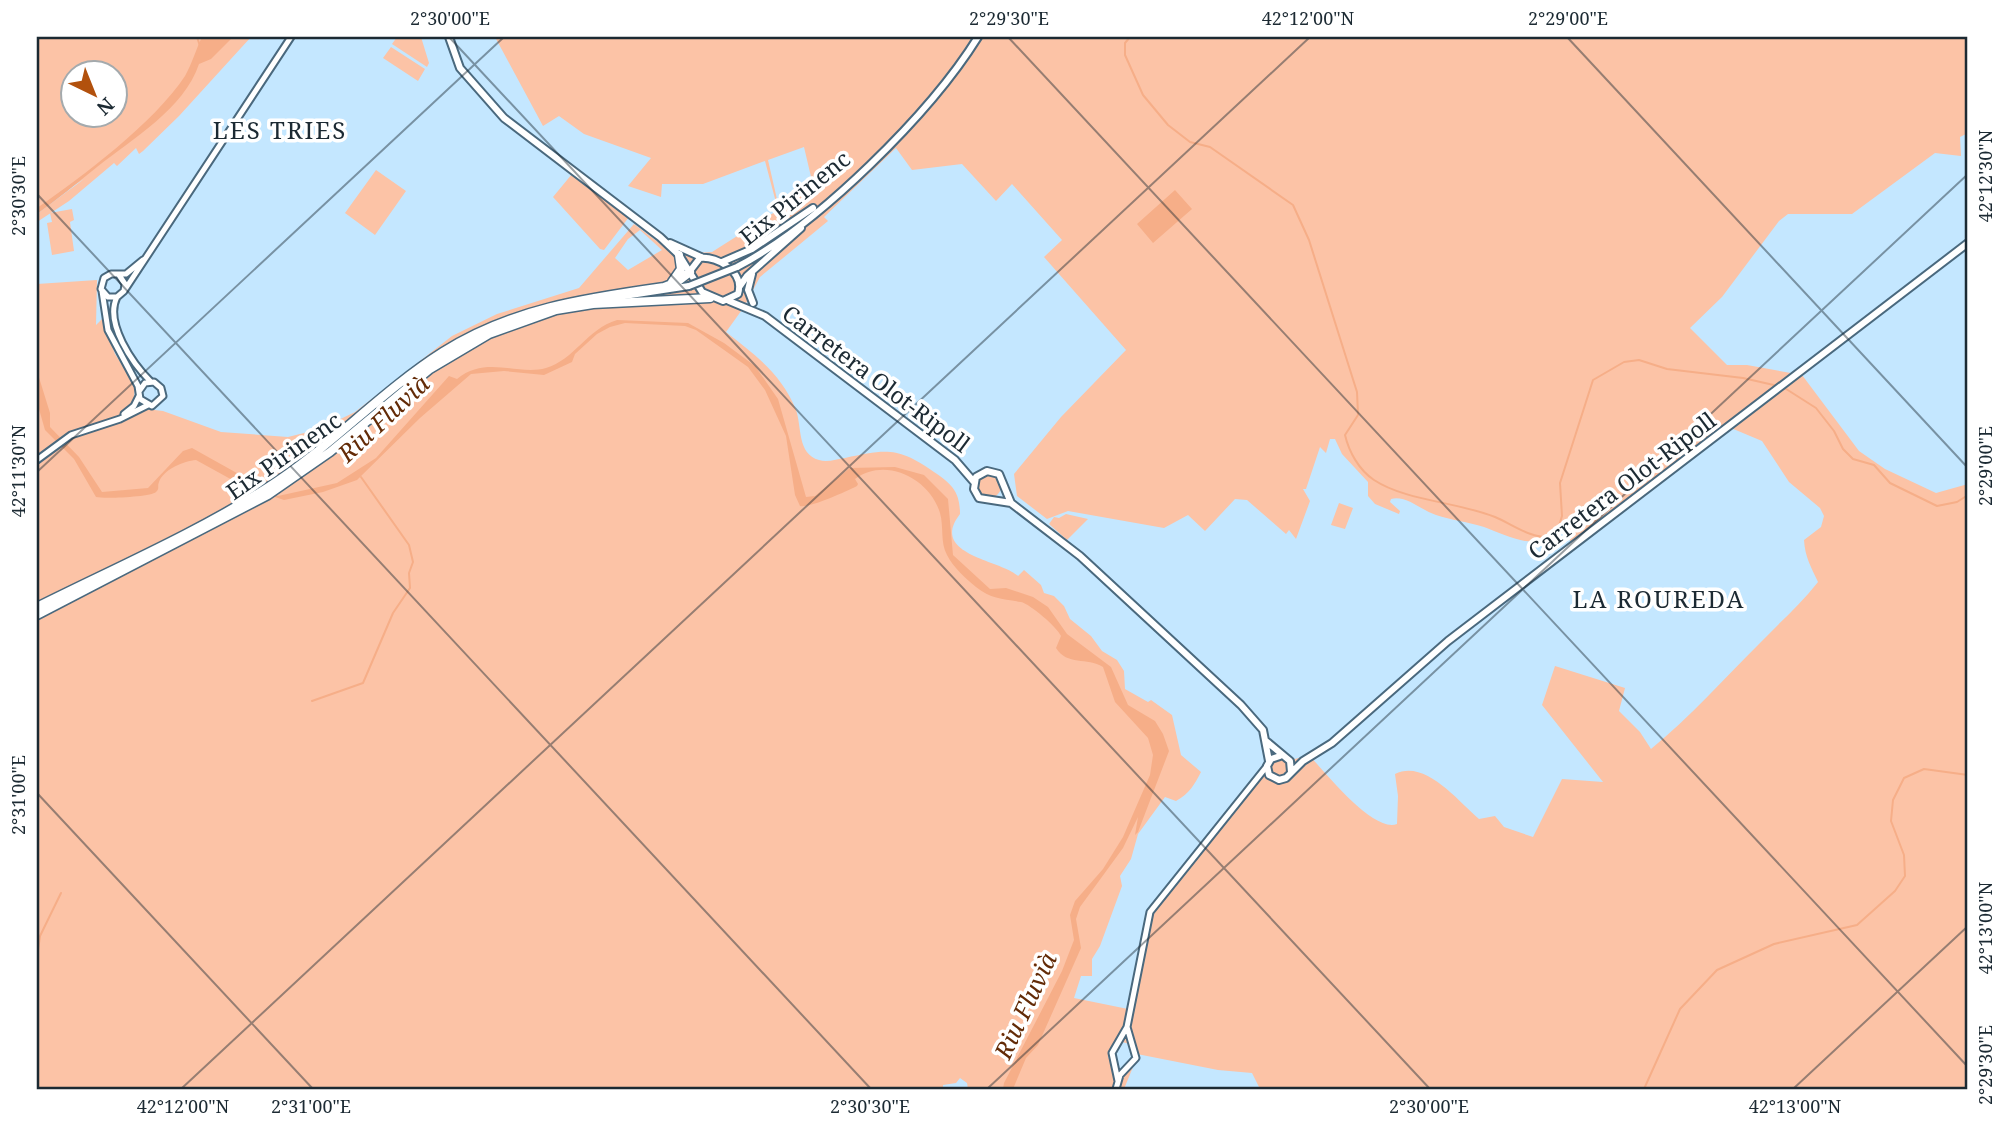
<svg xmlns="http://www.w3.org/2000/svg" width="2005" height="1126" font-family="'Noto Serif',serif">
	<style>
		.green { fill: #fcc3a6; fill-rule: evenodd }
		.water { fill: #f6ae88 }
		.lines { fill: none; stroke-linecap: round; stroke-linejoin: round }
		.stream { stroke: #f6ae88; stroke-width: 2 }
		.secondary-casing { stroke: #4a697e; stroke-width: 9 }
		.primary-casing { stroke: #4a697e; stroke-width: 10 }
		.highway-casing { stroke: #4a697e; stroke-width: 11 }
		.secondary { stroke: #fff; stroke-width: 5 }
		.primary { stroke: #fff; stroke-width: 6 }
		.highway { stroke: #fff; stroke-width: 8 }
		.primary-bridge-casing { stroke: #4a697e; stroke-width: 10; stroke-linecap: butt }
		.primary-bridge { stroke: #fff; stroke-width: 6 }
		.ticks { fill: none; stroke: #1c2a33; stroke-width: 2; stroke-opacity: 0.45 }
		.labels { text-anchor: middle; stroke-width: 7; stroke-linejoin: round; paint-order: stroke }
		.street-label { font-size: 23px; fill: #1c2a33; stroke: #fff }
		.neighbourhood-label { font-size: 24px; letter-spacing: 2px; fill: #1c2a33; stroke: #fff }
		.water-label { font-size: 24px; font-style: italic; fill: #632b07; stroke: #fff }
		.neatline { fill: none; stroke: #1c2a33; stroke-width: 2.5 }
		.ticks-label { font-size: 18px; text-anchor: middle; fill: #1c2a33 }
	</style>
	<rect width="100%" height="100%" fill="#c4e7ff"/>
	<!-- green -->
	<path class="green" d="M37 37H251L179 116 143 151 139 154 136 148 117 166 114 163 69 201 37 222V214L84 179 37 209ZM74 74H116V116H74Z
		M397 37H421L429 63 427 67 392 44Z
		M495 37H1968V133L1960 137 1961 156 1935 153 1852 214H1788L1779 221 1722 297 1690 328 1727 365H1747L1802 375 1859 451 1885 469 1936 493 1968 484V1089H1260L1252 1073 1218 1070 1137 1054 1130 1044 1122 1042 1111 1048 1108 1057 1116 1070 1125 1071 1133 1067 1124 1089H968L967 1083 960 1078 956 1083 943 1085V1089H37V381L39 380 37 284 97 280 96 325 102 319 115 354 135 385 134 398 146 409 163 411 221 432 288 437 320 429 355 412 452 336 497 314 579 288 634 224 674 254 712 252 778 210 765 161 703 184H662L661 197 628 186 651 158 584 134 559 116 543 126ZM804 147 812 181 779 208 768 160ZM896 148 912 170 962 164 996 201 1012 184 1062 240 1044 257 1126 350 1061 417 1014 474 1017 496 1047 519 1068 511 1164 528 1188 515 1205 531 1235 499 1247 500 1286 534 1289 530 1296 539 1310 501 1303 489H1306L1320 447 1326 453 1330 439H1335L1342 454 1368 482V496L1375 504 1399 514 1400 511 1390 502 1391 499C1406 495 1421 510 1436 515 1451 520 1468 522 1484 527 1506 535 1541 554 1560 531L1577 547 1731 428 1762 441 1789 482 1820 508 1824 516 1821 527 1804 540C1805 557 1811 567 1818 582 1800 605 1779 623 1759 644 1723 680 1690 717 1651 749L1640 732 1619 711 1625 688 1555 666 1542 705 1603 782 1562 779 1533 837 1504 827 1495 816 1479 819C1457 800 1425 759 1395 774L1398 796 1397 824C1373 833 1325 772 1309 755L1295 759 1282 752 1271 754 1263 768 1147 911 1128 1009 1074 998 1081 976H1092V959L1100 946 1122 886 1120 876 1131 859 1138 834 1165 797 1176 801C1190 793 1194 785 1201 772L1181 755 1172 715 1151 700 1148 702 1125 689 1124 671 1117 660 1102 651 1091 636 1070 619 1064 606 1054 596 1044 593 1041 585 1024 570 1018 576C1002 560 928 555 960 514 960 492 952 484 934 472 898 447 887 449 845 458 837 459 827 463 819 460 797 454 802 427 796 410 782 374 754 354 726 332L744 307 760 277 828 221 824 217ZM640 230 662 250 628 270 615 258 628 239Z
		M391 47 425 69 418 81 383 58Z
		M376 170 406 191 375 235 345 213Z
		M572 174 629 217 604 250 600 249 553 197Z
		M72 209 74 220 70 222 74 251 52 255 47 223 52 222 50 213Z
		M977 486a12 12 0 1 1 24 0a12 12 0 1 1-24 0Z
		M1339 503 1353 508 1345 529 1331 525Z
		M1066 514 1088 519 1067 540 1049 524 1054 517 1059 518Z"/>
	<!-- water -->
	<path class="water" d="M202 37H233L211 59 199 64C184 109 132 139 97 167 77 183 58 199 37 214V208C82 177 155 122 185 76 192 64 196 49 202 37Z
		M1175 190 1192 209 1153 243 1137 224Z
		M617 320 688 323 724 343 755 366 778 399 806 497 815 496 850 468 895 467 924 475 948 499 953 555 990 589 1006 588 1033 597 1048 607 1067 634 1111 667 1128 705 1155 721 1163 734 1169 751 1138 832 1135 835 1138 817 1123 848 1080 907 1076 919 1081 948 1038 1045 1026 1058 1013 1089H1003L1004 1083 1062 971 1074 940 1070 915 1075 901 1103 869 1123 837 1150 775 1153 755 1148 738 1115 702 1103 667C1087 657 1067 666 1056 648L1061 636C1057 627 1030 604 1021 602 1003 599 991 599 976 587 966 579 953 567 947 555 940 542 944 527 940 513 930 479 886 456 855 479L858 484 857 486C845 492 810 508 800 506L795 495 786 436 765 390 748 367 696 330 685 326 625 323 610 327 597 334 575 354 572 362 544 375 504 371 471 374 420 418 357 480 323 492 284 500 245 487 196 460C184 461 164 469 159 482 157 487 160 488 156 492 151 497 104 499 96 497L74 459 45 430 37 402V371L50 413V427L79 457 102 492 148 488 183 451 192 448 278 496 337 483 376 458 449 376 457 379C486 355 518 376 546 368 574 360 587 329 617 320Z"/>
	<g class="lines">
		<!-- stream -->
		<path class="stream" d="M197 37 200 46
			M1130 37 1125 43V55L1143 95 1168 125 1190 142 1210 147 1293 205 1309 240 1357 392 1358 415 1345 435C1349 452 1359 470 1374 480 1406 501 1458 502 1495 517 1512 524 1531 539 1551 537L1558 529 1562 516 1560 483 1593 380 1624 362 1639 360 1667 369 1743 378 1778 386
			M1783 387 1816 408 1834 431 1843 449 1853 459 1874 465 1890 483 1937 506 1957 502 1968 495
			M312 701 363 683 393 613 410 588 409 573 413 562 409 545 361 477
			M37 957 40 936 61 893
			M1644 1089 1680 1009 1717 970 1774 944 1857 925 1895 891 1905 876 1904 855 1891 821 1893 800 1904 778 1924 769 1968 775"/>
		<defs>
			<path id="secondary" d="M119 275 125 284 124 291 117 297H108L101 289 104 278 111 274H126L143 260
				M102 291 108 330 138 386 140 399 152 406 163 396 161 388 154 382 145 383 140 390
				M124 291 291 37
				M117 297C104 323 133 364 151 382
				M124 414 134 406 139 396
				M37 460 71 435 120 419 148 405
				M1118 1081 1112 1053 1127 1027 1150 912 1267 766
				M1116 1089 1120 1075 1136 1058 1127 1027"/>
			<path id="primary" d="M449 37 460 68 504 118 660 237 679 255 702 292 723 301 738 294C745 272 718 256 700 258L690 271
				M670 243 701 257
				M722 262 752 249 813 208
				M737 267C818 225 930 114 978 37
				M752 274 748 290 753 303
				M740 286 747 276 801 228
				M611 298 689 286
				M729 301 765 316 955 460 974 482
				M1011 503 979 498 974 489 976 477 987 471 999 474 1011 503 1080 556 1241 705 1263 730 1269 761
				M1266 741 1290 761 1291 772
				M1280 756 1271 759 1267 766 1269 775 1279 780 1286 778 1303 761 1332 743 1448 641 1968 243"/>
			<path id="highway" d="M672 282 681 269 679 255
				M37 607C113 569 194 534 267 488 330 448 380 392 443 352 510 309 586 298 664 287L677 282 690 272
				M37 615 268 495 330 452 430 369 489 334 556 310 593 304 710 298"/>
		</defs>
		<!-- secondary casing -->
		<use href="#secondary" class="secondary-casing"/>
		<!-- primary casing -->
		<use href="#primary" class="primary-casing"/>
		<!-- highway casing -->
		<use href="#highway" class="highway-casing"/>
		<!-- secondary -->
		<use href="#secondary" class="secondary"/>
		<!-- primary -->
		<use href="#primary" class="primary"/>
		<!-- highway -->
		<use href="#highway" class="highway"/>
		<defs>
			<path id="primary-bridge" d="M689 286 737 267"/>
		</defs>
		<!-- primary-bridge casing -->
		<use href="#primary-bridge" class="primary-bridge-casing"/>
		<!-- primary-bridge -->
		<use href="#primary-bridge" class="primary-bridge"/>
	</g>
	<!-- ticks -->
	<path class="ticks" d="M449 37 1430 1089M1008 37 1968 1067M1567 37 1968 468M37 194 871 1089M37 472 504 37M37 793 313 1089M181 1089 1310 37M987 1089 1968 174M1793 1089 1968 926"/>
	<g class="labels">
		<!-- street labels -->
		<g class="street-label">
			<text transform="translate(795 198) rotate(-39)" y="8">Eix Pirinenc</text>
			<text transform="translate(876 379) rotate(37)" y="8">Carretera Olot-Ripoll</text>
			<text transform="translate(284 456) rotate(-35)" y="8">Eix Pirinenc</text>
			<text transform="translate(1622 486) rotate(-37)" y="8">Carretera Olot-Ripoll</text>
		</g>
		<!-- neighbourhood labels -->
		<g class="neighbourhood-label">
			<text x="280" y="139">LES TRIES</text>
			<text x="1659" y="608">LA ROUREDA</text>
		</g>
		<!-- water labels -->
		<g class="water-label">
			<text transform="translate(384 419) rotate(-43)" y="8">Riu Fluvià</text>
			<text transform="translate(1026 1006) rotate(-65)" y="8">Riu Fluvià</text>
		</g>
	</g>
	<!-- border -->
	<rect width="2005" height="1126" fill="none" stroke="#ffffff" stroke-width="77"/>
	<!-- north arrow -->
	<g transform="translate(94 94) rotate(137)"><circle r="33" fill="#ffffff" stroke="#a4aaad" stroke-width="2"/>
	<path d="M0-5L12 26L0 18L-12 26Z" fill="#b2510d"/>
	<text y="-10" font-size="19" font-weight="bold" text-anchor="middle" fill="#1c2a33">N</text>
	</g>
	<rect x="38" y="38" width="1928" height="1050" class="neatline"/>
	<g class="ticks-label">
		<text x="450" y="25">2°30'00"E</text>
		<text x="1009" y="25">2°29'30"E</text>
		<text x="1308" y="25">42°12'00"N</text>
		<text x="1568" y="25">2°29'00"E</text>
		<text transform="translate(1986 176) rotate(-90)" y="6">42°12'30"N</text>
		<text transform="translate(19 196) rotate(-90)" y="6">2°30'30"E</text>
		<text transform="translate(1986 466) rotate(-90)" y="6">2°29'00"E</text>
		<text transform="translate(19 471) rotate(-90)" y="6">42°11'30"N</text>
		<text transform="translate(19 795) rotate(-90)" y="6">2°31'00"E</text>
		<text transform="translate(1986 928) rotate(-90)" y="6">42°13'00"N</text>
		<text transform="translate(1986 1065) rotate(-90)" y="6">2°29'30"E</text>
		<text x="183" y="1113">42°12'00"N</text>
		<text x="311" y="1113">2°31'00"E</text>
		<text x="870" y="1113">2°30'30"E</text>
		<text x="1429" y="1113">2°30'00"E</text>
		<text x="1795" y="1113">42°13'00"N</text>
	</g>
</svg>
